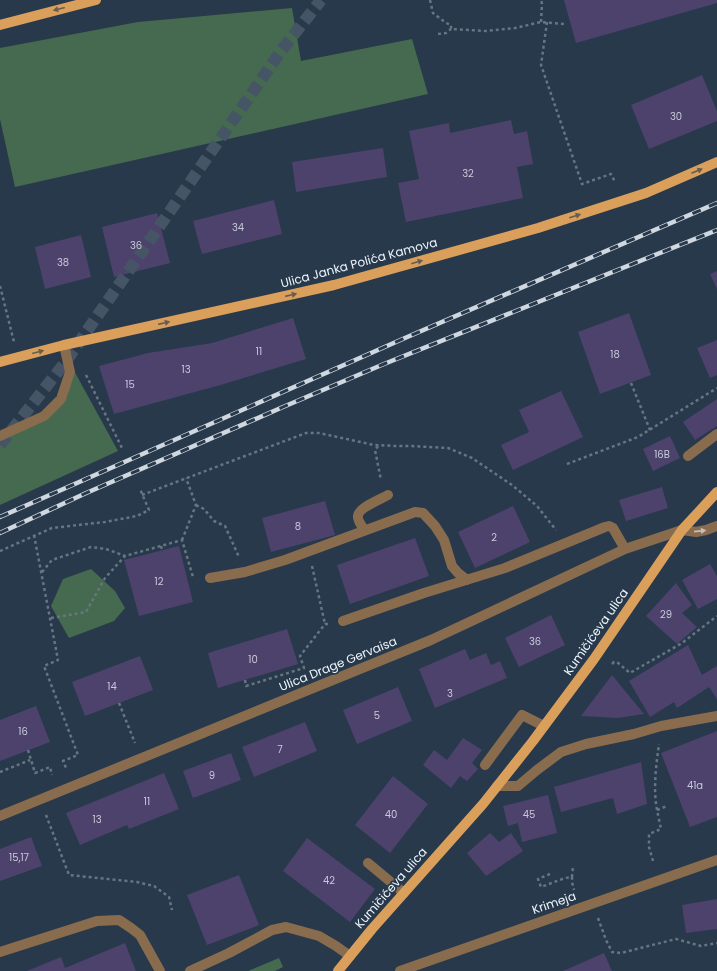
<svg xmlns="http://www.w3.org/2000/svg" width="717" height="971" font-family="Poppins,sans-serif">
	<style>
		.green { fill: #456a50 }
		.building { fill: #4d426c }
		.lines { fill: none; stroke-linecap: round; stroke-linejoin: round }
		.highway-tunnel { stroke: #465566; stroke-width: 12; stroke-dasharray: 12 6; stroke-linecap: butt }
		.path { stroke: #677583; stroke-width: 2.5; stroke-dasharray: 3 3; stroke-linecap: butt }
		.minor { stroke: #896c4d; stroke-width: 10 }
		.major { stroke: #da9f5b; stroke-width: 10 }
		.rail-casing { stroke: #cfd7e0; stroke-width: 4.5 }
		.rail { stroke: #28394b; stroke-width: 3; stroke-dasharray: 9; stroke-linecap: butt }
		.oneway { fill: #665d51 }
		.oneway2 { fill: #c6bfb7 }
		.labels { text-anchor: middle; stroke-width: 3.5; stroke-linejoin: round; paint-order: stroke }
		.number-label { font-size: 10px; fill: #c6c9d9 }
		.street-label { font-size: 12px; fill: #eff6fd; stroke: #28394b }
	</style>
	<rect width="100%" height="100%" fill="#28394b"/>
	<!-- green -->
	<path class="green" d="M292 8 301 61 412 39 428 94 15 187 0 119V48L138 22Z
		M72 367 118 451 0 505V440L47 419Z
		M91 569 115 591 125 608 114 621 69 638 51 606 63 579Z
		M279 958 283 967 275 971H248Z"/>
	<!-- building -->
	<path class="building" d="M564 0H717V3L576 43Z
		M702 75 717 111V121L649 149 631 105Z
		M511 120 514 134 527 131 533 164 517 167 523 198 406 222 398 183 419 179 409 131 449 123 450 133Z
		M383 148 387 177 296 192 292 162Z
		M274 200 282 234 202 254 193 221Z
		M157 213 170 263 114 277 102 227Z
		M81 235 91 277 45 289 35 247Z
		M717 271V289L710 274Z
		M629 313 651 375 600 394 578 332Z
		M293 318 306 359 224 384 114 414 99 366 148 353 212 343Z
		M717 340V375L710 378 697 348Z
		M561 391 583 437 513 470 501 445 529 432 519 410Z
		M717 399V426L695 440 683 422Z
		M670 436 680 458 653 471 643 449Z
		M662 487 668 508 626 521 619 500Z
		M325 501 335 535 271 552 262 518Z
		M513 506 530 542 475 568 458 532Z
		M415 538 429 576 350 604 337 565Z
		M179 546 193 602 139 616 124 560Z
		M710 564 717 576V599L698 609 682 580Z
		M676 583 692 605 682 613 697 627 677 644 646 616Z
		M551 615 565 645 519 667 505 638Z
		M287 629 298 664 218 688 208 653Z
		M688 645 702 675 717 666V699L709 687 677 708 674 702 650 717 629 681Z
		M465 649 470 660 486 653 491 665 500 661 507 678 435 708 419 669Z
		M140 656 153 690 85 716 72 682Z
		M612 675 644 714 618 718 581 716Z
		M398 687 412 721 357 744 343 710Z
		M36 706 50 742 0 761V720Z
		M305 722 317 751 254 777 242 747Z
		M717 731V817L690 827 661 753Z
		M463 738 482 750 472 763 478 769 467 781 460 776 451 788 423 765 434 750 447 760Z
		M231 753 241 780 193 798 183 771Z
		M641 762 647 804 617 814 613 798 561 812 554 787Z
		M164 773 179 809 129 829 127 825 80 845 66 813Z
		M393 776 428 804 390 853 355 825Z
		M548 795 557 833 522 842 518 823 508 826 503 806Z
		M490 833 499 842 511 833 523 851 486 876 467 853Z
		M31 837 42 866 0 881V849Z
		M307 838 375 889 350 922 283 871Z
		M239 875 259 925 207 945 187 895Z
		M717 899V929L686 933 682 905Z
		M125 943 136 971H27L61 957 65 968Z
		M604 953 612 971H563Z"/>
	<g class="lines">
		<!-- highway-tunnel -->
		<path class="highway-tunnel" d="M0 445 64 364 281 51 321 0"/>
		<!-- path -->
		<path class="path" d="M430 0 433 13 446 23 451 25V29L486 31 515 28 541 22 564 24
			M541 22 542 4 541 0
			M547 22 541 65 582 184 611 174 615 182
			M438 34 446 33 451 29
			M0 286 14 342
			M86 375 122 448
			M631 383 650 430
			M378 446 375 450 381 480
			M567 464 638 437 717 388
			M142 495 163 487 306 433H319L374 445 396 446H412L448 448 472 458 512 485 537 506 556 530
			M196 505 204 509 214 521 225 526 239 557
			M34 535 58 660 44 666 78 755 63 761 67 770
			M182 540 196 505 186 478
			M161 546 162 550
			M0 551 52 528 105 522 137 516 149 510 140 489
			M312 566 325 624
			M42 572 52 560 91 547 106 549 125 556
			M51 618 86 612 105 578 125 556 182 540 193 577
			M612 664 614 662 618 663 630 673 682 643 717 616
			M245 680 246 686 304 668 300 656 325 624H328
			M119 703 135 743
			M28 750 35 773 50 767 52 775
			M0 772 30 760
			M657 810C653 789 656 766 659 744
			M46 815 69 875 137 882 154 886 169 897 172 910
			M653 861 649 847V834L661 829 657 810 667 806
			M550 874 538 879 541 887 565 878 572 877V882L574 890
			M572 877 573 866
			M598 918 606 940 612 952 621 953 676 939 701 946 717 943"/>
		<!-- minor -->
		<path class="minor" d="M0 436 44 416 61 399 70 372 64 345
			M688 456 717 434
			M364 530C362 526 357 520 358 516 358 508 381 499 388 495
			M210 578 245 572 285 560 415 512 423 513 435 526 444 540 452 566 458 573 467 580
			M343 621 424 593 505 568 605 527 609 526 613 528 625 549
			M485 765 522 715 544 726
			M497 786H518L537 770 561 752 586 744 634 734 661 726 717 716
			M0 816 29 804 431 640 625 549 682 530 696 532 706 530 717 526
			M368 863 404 893
			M0 952 97 921 119 920 131 928 140 935 160 971
			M190 971 229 953 272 930 286 927 319 936 336 946 350 956
			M400 971 717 860"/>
		<!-- major -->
		<path class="major" d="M0 25 96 0
			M0 362 64 345 334 285 538 228 646 193 717 162
			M338 971 372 929 483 804 533 741 594 659 682 530 717 492"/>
		<defs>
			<path id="rail" d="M0 517 405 338 717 203
				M0 533 84 494 283 407 384 364 717 230"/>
		</defs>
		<!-- rail casing -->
		<use href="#rail" class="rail-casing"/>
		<!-- rail -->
		<use href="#rail" class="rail"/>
	</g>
	<!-- one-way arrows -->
	<defs><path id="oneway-solid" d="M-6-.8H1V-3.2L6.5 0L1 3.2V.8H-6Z"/></defs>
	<g class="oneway">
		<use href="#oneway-solid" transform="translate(59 9) rotate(166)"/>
		<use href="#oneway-solid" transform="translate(697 171) rotate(-23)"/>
		<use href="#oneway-solid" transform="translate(575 216) rotate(-18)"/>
		<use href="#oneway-solid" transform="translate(417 262) rotate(-16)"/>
		<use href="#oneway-solid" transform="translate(291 295) rotate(-13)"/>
		<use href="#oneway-solid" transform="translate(164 323) rotate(-13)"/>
		<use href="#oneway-solid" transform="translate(38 352) rotate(-15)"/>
	</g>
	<use class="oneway2" href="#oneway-solid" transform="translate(700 531) rotate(-6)"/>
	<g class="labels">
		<!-- number labels -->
		<g class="number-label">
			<text x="676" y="120">30</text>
			<text x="468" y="177">32</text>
			<text x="238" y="231">34</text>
			<text x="136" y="249">36</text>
			<text x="63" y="266">38</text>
			<text x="259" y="355">11</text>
			<text x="615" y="358">18</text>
			<text x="186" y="373">13</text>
			<text x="130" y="388">15</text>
			<text x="662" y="458">16B</text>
			<text x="298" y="530">8</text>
			<text x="494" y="541">2</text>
			<text x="159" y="585">12</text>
			<text x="666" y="618">29</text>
			<text x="535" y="645">36</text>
			<text x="253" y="663">10</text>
			<text x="112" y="690">14</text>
			<text x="450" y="697">3</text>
			<text x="377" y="719">5</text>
			<text x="23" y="735">16</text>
			<text x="280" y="753">7</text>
			<text x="212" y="779">9</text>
			<text x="695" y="789">41a</text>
			<text x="147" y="805">11</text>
			<text x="391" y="818">40</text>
			<text x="529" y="818">45</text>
			<text x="97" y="823">13</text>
			<text x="19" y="861">15,17</text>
			<text x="329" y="884">42</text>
		</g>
		<!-- street labels -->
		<g class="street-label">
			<text transform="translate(359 263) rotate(-15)" y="4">Ulica Janka Polića Kamova</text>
			<text transform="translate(596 632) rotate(-55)" y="4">Kumičićeva ulica</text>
			<text transform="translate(338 664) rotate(-22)" y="4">Ulica Drage Gervaisa</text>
			<text transform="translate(391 888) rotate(-49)" y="4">Kumičićeva ulica</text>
			<text transform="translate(554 903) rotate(-19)" y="4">Krimeja</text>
		</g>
	</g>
</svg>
